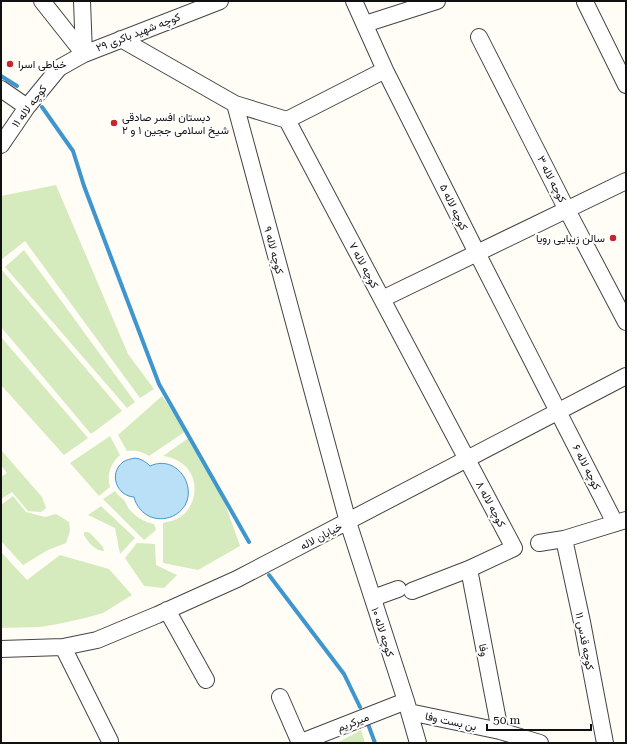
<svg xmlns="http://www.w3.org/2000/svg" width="627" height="744" font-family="'Roboto Serif',Vazirmatn,serif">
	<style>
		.green { fill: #d5ebbd }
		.water { fill: #b9e0f7; stroke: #3f96cf }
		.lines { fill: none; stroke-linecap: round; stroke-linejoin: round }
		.stream { stroke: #3f96cf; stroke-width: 4 }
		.minor-casing { stroke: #444; stroke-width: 18 }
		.minor { stroke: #fff; stroke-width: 16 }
		.poi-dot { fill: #c4262e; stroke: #fff; stroke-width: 1.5 }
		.labels { text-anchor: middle; stroke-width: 4; stroke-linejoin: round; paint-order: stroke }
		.street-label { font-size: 11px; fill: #111; stroke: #fff }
		.poi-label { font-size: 11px; fill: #111; stroke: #fff; text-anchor: start }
	</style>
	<rect width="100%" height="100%" fill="#fffdf5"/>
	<!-- green -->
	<path class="green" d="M56 185 128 354 154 389 140 398 25 241 1 260V196Z
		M24 250 135 402 127 408 5 267Z
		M1 269 122 411 91 434 1 327Z
		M1 337 88 438 64 455 1 385Z
		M162 396 186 431 149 456C141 451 136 450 127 451L118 435Z
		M110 436 120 455C111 463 106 475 110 487L99 496 70 463Z
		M190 437 222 495 240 546 198 570 163 563V523C170 521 178 520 183 515 197 503 199 479 185 466 179 460 171 457 163 456Z
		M1 450 42 497 46 508 41 512 28 511 12 492 1 499V477L7 473 1 465Z
		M115 491C117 495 121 497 124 500 126 503 127 506 129 509 136 517 144 522 154 524L156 530 144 540 103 499Z
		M13 496 26 512 45 517 56 514 69 522 70 531 66 543 48 550 23 565 1 541V505Z
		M101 506 135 538 120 554 115 528 88 515Z
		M84 532H88L91 534 103 547 104 551C95 551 88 542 84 535Z
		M137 543 155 544 156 565 177 575 164 588 144 586 125 558Z
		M1 552 27 580 60 555 109 569 132 595 103 613 85 618 58 624 40 627 1 628Z
		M361 730 365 743H337Z"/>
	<!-- water -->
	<path class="water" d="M135 458C141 459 145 461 150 466 181 452 204 498 175 515 168 519 159 520 151 517 143 514 136 506 134 497 117 496 108 474 123 462 126 460 130 459 135 458Z"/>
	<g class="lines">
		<!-- stream -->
		<path class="stream" d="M1 76 17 86
			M42 107 73 151 84 186 159 384 249 542
			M269 575 344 674 360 707
			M368 724 375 743"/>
		<defs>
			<path id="minor" d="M42 1 84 54
				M82 1 84 54
				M354 1 385 70 477 253 615 523
				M585 2 626 85
				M365 24 437 1
				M479 37 567 210 626 322
				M121 39 235 104 348 522 406 701 418 743
				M1 89 27 107
				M235 104 287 120 514 548 469 569 412 591
				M287 120 385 70
				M1 145 27 107 59 68 84 54 220 1
				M382 299 626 181
				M564 539 582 622 605 743
				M539 543 564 539 626 520
				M469 569 500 731
				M373 598 398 589
				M167 610 206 680
				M63 647 110 741
				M1 649 63 647 97 640 157 615 237 579 626 376
				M280 697 300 743
				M409 712 500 731 540 743
				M299 743 406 701"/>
		</defs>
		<!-- minor casing -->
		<use href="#minor" class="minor-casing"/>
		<!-- minor -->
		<use href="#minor" class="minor"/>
	</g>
	<!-- markers -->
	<g class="poi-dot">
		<circle cx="10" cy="64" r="4"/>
		<circle cx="114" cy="123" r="4"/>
		<circle cx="613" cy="238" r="4"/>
	</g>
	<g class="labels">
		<!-- street labels -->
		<g class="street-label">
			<text transform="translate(138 32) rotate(-21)" y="4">کوچه شهید باکری ۲۹</text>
			<text transform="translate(29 106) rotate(-53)" y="4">کوچه لاله ۱۱</text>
			<text transform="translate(552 179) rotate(63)" y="4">کوچه لاله ۳</text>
			<text transform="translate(454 207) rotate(64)" y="4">کوچه لاله ۵</text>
			<text transform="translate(274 250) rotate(75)" y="4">کوچه لاله ۹</text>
			<text transform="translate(364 265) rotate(62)" y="4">کوچه لاله ۷</text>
			<text transform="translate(587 467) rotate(63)" y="4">کوچه لاله ۶</text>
			<text transform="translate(491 504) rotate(62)" y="4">کوچه لاله ۸</text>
			<text transform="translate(321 536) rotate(-28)" y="4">خیابان لاله</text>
			<text transform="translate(383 632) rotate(72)" y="4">کوچه لاله ۱۰</text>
			<text transform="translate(585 641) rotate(79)" y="4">کوچه قدس ۱۱</text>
			<text transform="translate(484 650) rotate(79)" y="4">وفا</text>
			<text transform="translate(451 721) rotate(12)" y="4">بن بست وفا</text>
			<text transform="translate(353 722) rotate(-21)" y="4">میرکریم</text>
		</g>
		<!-- poi labels -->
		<g class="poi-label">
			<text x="18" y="68">خیاطی اسرا</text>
			<text x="122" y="121">دبستان افسر صادقی<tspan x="122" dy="13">شیخ اسلامی ججین ۱ و ۲</tspan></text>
			<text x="605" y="242" text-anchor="end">سالن زیبایی رویا</text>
		</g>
	</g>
	<!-- border -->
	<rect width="627" height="744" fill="none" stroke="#111111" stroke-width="4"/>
	<!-- scale -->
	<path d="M487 724v6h104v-6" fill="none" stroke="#111111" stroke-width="2"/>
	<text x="493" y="724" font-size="12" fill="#111111" stroke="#ffffff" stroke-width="3" paint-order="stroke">50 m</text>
</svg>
